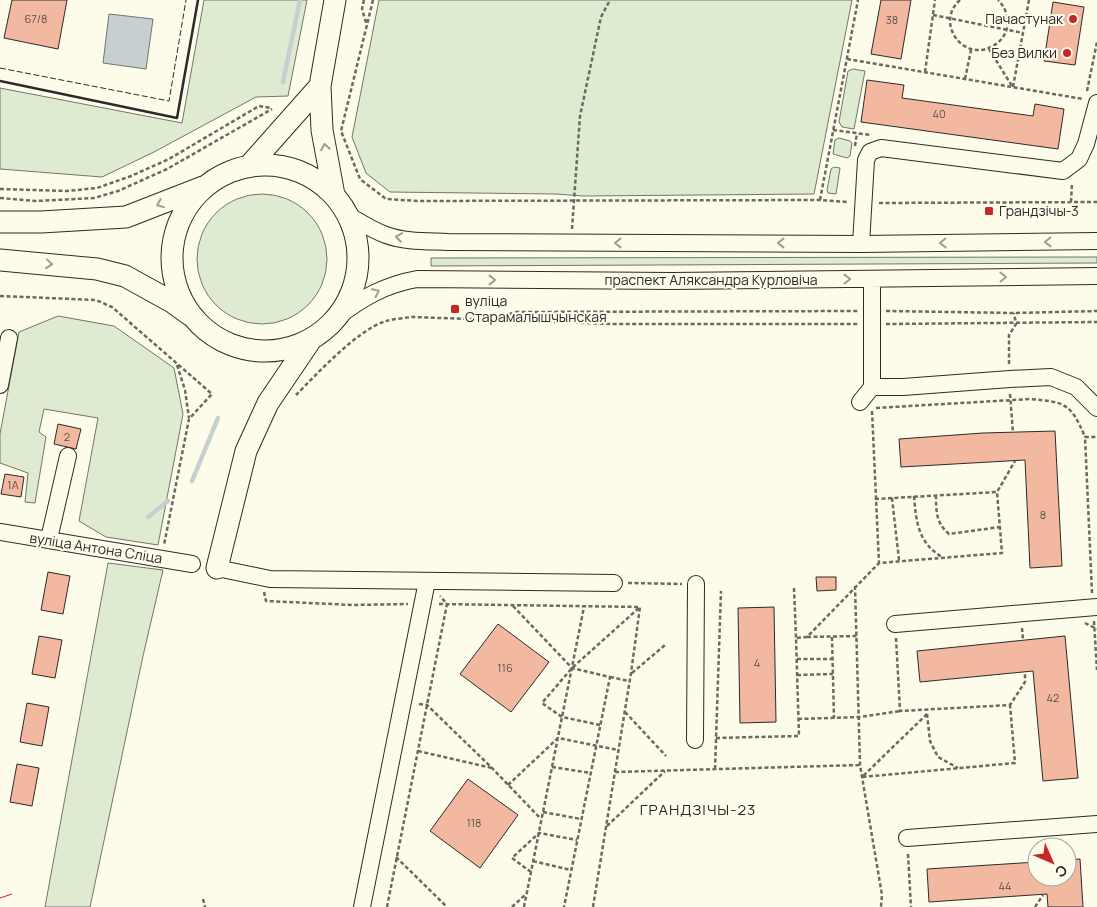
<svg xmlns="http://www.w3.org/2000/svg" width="1097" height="907" font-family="Manrope,sans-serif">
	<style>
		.green { fill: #deebd1; stroke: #74746e }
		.water { fill: #c7d0d0; stroke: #74746e }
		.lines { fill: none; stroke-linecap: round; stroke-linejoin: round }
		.stream { stroke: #c7d0d0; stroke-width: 4.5 }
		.building { fill: #f2b8a0; stroke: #2b2b2b }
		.minor-casing { stroke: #2b2b2b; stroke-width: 18 }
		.major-casing { stroke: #2b2b2b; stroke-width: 23 }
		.path { stroke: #6a6964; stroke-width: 2.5; stroke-dasharray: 4 2.5; stroke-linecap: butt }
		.minor { stroke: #fdfbea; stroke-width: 16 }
		.major { stroke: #fdfbea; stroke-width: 21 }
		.fence { stroke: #2b2b2b; stroke-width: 1; stroke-dasharray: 6 2.5; stroke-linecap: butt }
		.wall { stroke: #2b2b2b; stroke-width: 2.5 }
		.power { stroke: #c62828; stroke-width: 1; stroke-dasharray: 18 4 2.5 4; stroke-linecap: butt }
		.oneway { stroke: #9e9d94 }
		.poi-dot { fill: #c62828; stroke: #fdfbea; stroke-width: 2 }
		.labels { text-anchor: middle; stroke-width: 4; stroke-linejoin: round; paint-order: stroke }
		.number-label { font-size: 11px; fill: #5d4e48 }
		.poi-label { font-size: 14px; fill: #2b2b2b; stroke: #fdfbea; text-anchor: end }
		.street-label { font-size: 14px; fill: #2b2b2b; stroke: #fdfbea }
		.neighbourhood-label { font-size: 15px; letter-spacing: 1px; fill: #2b2b2b; stroke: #fdfbea }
	</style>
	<rect width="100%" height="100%" fill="#fdfbea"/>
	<!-- green -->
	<path class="green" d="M204 0H307L288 96 256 97 154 152 102 177 0 169V88L182 123Z
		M379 0H852L814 194 583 196 556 194 390 192 366 173 352 137Z
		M853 69 865 71 854 129 842 127 839 122 848 71Z
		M839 138 850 141 852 143 850 156 847 158 833 154 835 140Z
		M834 167 840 168 836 194 828 193 827 190 831 169Z
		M197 259a65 65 0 1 1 130 0a65 65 0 1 1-130 0Z
		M1097 257V263L431 266V258Z
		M58 316 114 326 174 368 183 414 158 545 106 537 79 521 98 418 44 409 39 432 46 437 35 503 25 502 28 473 0 463V434L19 332Z
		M108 563 163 570 143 656 90 907H45Z"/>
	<!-- water -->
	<path class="water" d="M109 14 153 19 146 69 103 63Z"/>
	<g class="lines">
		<!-- stream -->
		<path class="stream" d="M283 82 300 0
			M192 481 218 418
			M148 517 168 501"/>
	</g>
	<!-- building -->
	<path class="building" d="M12 0H67L58 49 4 38Z
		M881 0H911L901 59 871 54Z
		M1053 2 1084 7 1075 65 1044 61Z
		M867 80 904 85 902 98 1033 116 1035 104 1064 109 1058 149 861 122Z
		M58 424 81 429 76 449 54 444Z
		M1055 431 1062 566 1030 568 1025 460 901 467 899 439 983 433Z
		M5 474 24 477 21 497 1 494Z
		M48 572 70 576 63 614 41 610Z
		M816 577H836V590L817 591Z
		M774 607 776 722 740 723 738 608Z
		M498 624 549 662 511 712 460 674Z
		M39 636 62 640 55 678 32 674Z
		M1065 636 1078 778 1043 781 1033 671 920 682 917 651Z
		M27 703 49 707 42 746 20 742Z
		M17 764 39 768 32 806 10 802Z
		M468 779 518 815 480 868 430 831Z
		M1080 859 1083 907H1048L1047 894 929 902 927 869 1037 862V877H1067V860Z"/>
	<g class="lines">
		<defs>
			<path id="minor" d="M348 215C360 222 372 230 386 235 405 242 428 241 448 242L861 244 1097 241
				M861 244 866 160 870 152 881 148 1063 171 1079 159 1086 144 1097 103
				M336 318C362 298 384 285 417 279L672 281 1097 276
				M0 385 9 338
				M872 387V279
				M860 402 872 387H903L1010 379 1051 377 1076 387 1097 408
				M0 532 192 564
				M49 539 68 456
				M217 568 270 579 614 583
				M895 624 1097 607
				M695 740 696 584
				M907 838 1097 824
				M362 907 427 581"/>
			<path id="major" d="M172 258a93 93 0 1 1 186 0a93 93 0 1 1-186 0Z
				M249 166 320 86
				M334 195 322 130 320 86 335 0
				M0 222H41L126 217 203 187
				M0 260 97 269 125 276 172 302 190 315
				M217 568 246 451 268 403 312 338"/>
		</defs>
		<!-- minor casing -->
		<use href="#minor" class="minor-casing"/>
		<!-- major casing -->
		<use href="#major" class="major-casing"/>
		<!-- path -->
		<path class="path" d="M364 0 362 9 367 26
			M373 0 341 131 360 179 386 199 419 201 820 200 848 202
			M960 0C934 23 964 63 993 46 1000 42 1005 36 1007 28 1009 18 1006 8 998 0
			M933 15 1023 33
			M989 49 1012 86
			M847 59 1083 99
			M925 72 935 0
			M965 79 971 50
			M1013 87 1029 0
			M1087 91 1097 42
			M833 130 871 135
			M855 146 857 133
			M0 189 67 191 97 188 131 176 169 159 259 106 271 108
			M0 198 36 201 94 198 118 191 167 169 272 109
			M820 200 858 0
			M1071 202 1072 183
			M879 203 1097 202
			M572 229 580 116 601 17 610 0
			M0 296 96 300 112 307 212 394 189 419 164 545
			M886 311 1014 313 1097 311
			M497 319 515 312 858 311
			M886 324 1097 322
			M1009 364V335L1016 324 1014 313
			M177 365 185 390 189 418
			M1010 394 1013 433
			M296 395C318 373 357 330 386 321 394 319 404 318 412 317L612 324H858
			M876 408 1030 399C1065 402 1071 403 1085 437
			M872 411 879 563
			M936 495C936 511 936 523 949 534L1000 527
			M914 496C916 521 918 543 942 557
			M892 498 899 560
			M875 499 997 492 1015 461
			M628 583 682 584
			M855 586 860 765 882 895 881 907
			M794 588 796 638
			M264 592 266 601 353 605 408 604
			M1092 593 1085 437H1097
			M439 604 640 607
			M513 606 572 668 610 677 564 907
			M1094 621 1097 670
			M1085 623 1097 629
			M1022 628 1023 640
			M807 637 857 636
			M832 637 834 718
			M896 638 900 711 1010 705 1025 682V672
			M797 659H833
			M632 673 665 645
			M797 675 833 674
			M610 677 629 681
			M419 704 427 705 492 768 541 819
			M625 712 666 756
			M927 714 862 777 1015 763 1010 705
			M927 714 930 741 938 757 958 768
			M798 719 860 717 900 711
			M600 725 562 717 542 703 572 668 640 607
			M716 738 799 736 796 638 807 637 879 563 1002 553 997 492
			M418 751 492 768
			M552 767 591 773
			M715 769 721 591
			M615 772 860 765
			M508 785 558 738 618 750
			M543 812 581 819
			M607 826 665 771
			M908 854 911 907
			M396 857 447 907
			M533 861 571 870
			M531 872 512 858 539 833 577 840
			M203 899 205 907
			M387 907 447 604 440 596
			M512 907 525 895
			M524 907 584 607
			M593 907 631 673 640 607
			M1035 907 1043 895"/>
		<!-- minor -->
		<use href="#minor" class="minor"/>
		<!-- major -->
		<use href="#major" class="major"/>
		<!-- fence -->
		<path class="fence" d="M0 68 169 101 186 0"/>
		<!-- wall -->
		<path class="wall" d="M0 81 177 118 198 0"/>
		<!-- power -->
		<path class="power" d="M0 898 12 894"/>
	</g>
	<!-- one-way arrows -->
	<defs><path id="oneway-chevron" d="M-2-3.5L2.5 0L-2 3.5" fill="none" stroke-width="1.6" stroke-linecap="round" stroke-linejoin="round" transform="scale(1.25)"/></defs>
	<g class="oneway">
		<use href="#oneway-chevron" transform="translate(325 147) rotate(-100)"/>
		<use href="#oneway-chevron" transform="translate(160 204) rotate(158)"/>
		<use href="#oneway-chevron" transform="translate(399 237) rotate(-171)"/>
		<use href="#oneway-chevron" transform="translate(1048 242) rotate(179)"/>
		<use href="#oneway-chevron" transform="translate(618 243) rotate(-180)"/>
		<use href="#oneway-chevron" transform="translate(781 243) rotate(-180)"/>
		<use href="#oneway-chevron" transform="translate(943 243) rotate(179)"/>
		<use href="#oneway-chevron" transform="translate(49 264) rotate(6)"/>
		<use href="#oneway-chevron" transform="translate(1003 277) rotate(-1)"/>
		<use href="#oneway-chevron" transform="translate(847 279) rotate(-1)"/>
		<use href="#oneway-chevron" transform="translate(492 280)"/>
		<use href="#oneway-chevron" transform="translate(376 292) rotate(-26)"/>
	</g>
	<!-- markers -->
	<g class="poi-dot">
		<circle cx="1073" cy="19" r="5"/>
		<circle cx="1067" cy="53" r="5"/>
		<rect x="984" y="206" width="10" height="10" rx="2.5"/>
		<rect x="450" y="304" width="10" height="10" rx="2.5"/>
	</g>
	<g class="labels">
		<!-- number labels -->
		<g class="number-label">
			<text x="36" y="23">67/8</text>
			<text x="892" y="24">38</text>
			<text x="939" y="118">40</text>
			<text x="67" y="441">2</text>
			<text x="13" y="489">1А</text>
			<text x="1043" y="519">8</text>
			<text x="757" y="667">4</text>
			<text x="505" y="672">116</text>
			<text x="1053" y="702">42</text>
			<text x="474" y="827">118</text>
			<text x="1005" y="890">44</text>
		</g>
		<!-- poi labels -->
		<g class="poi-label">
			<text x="1063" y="24">Пачастунак</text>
			<text x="1057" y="58">Без Вилки</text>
			<text x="999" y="216" text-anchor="start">Грандзічы-3</text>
			<text x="465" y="306" text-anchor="start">вуліца<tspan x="465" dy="16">Старамалышчынская</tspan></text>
		</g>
		<!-- street labels -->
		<g class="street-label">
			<text x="711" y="285">праспект Аляксандра Курловіча</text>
			<text transform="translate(96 548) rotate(9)" y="5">вуліца Антона Сліца</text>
		</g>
		<!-- neighbourhood labels -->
		<g class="neighbourhood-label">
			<text x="698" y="815">ГРАНДЗІЧЫ-23</text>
		</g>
	</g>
	<!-- north arrow -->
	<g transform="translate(1052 862) rotate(135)"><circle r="24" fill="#fdfbea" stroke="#a9a89e"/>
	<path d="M0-4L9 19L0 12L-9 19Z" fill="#c62828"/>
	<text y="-8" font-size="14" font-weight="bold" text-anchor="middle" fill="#2b2b2b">С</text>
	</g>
</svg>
